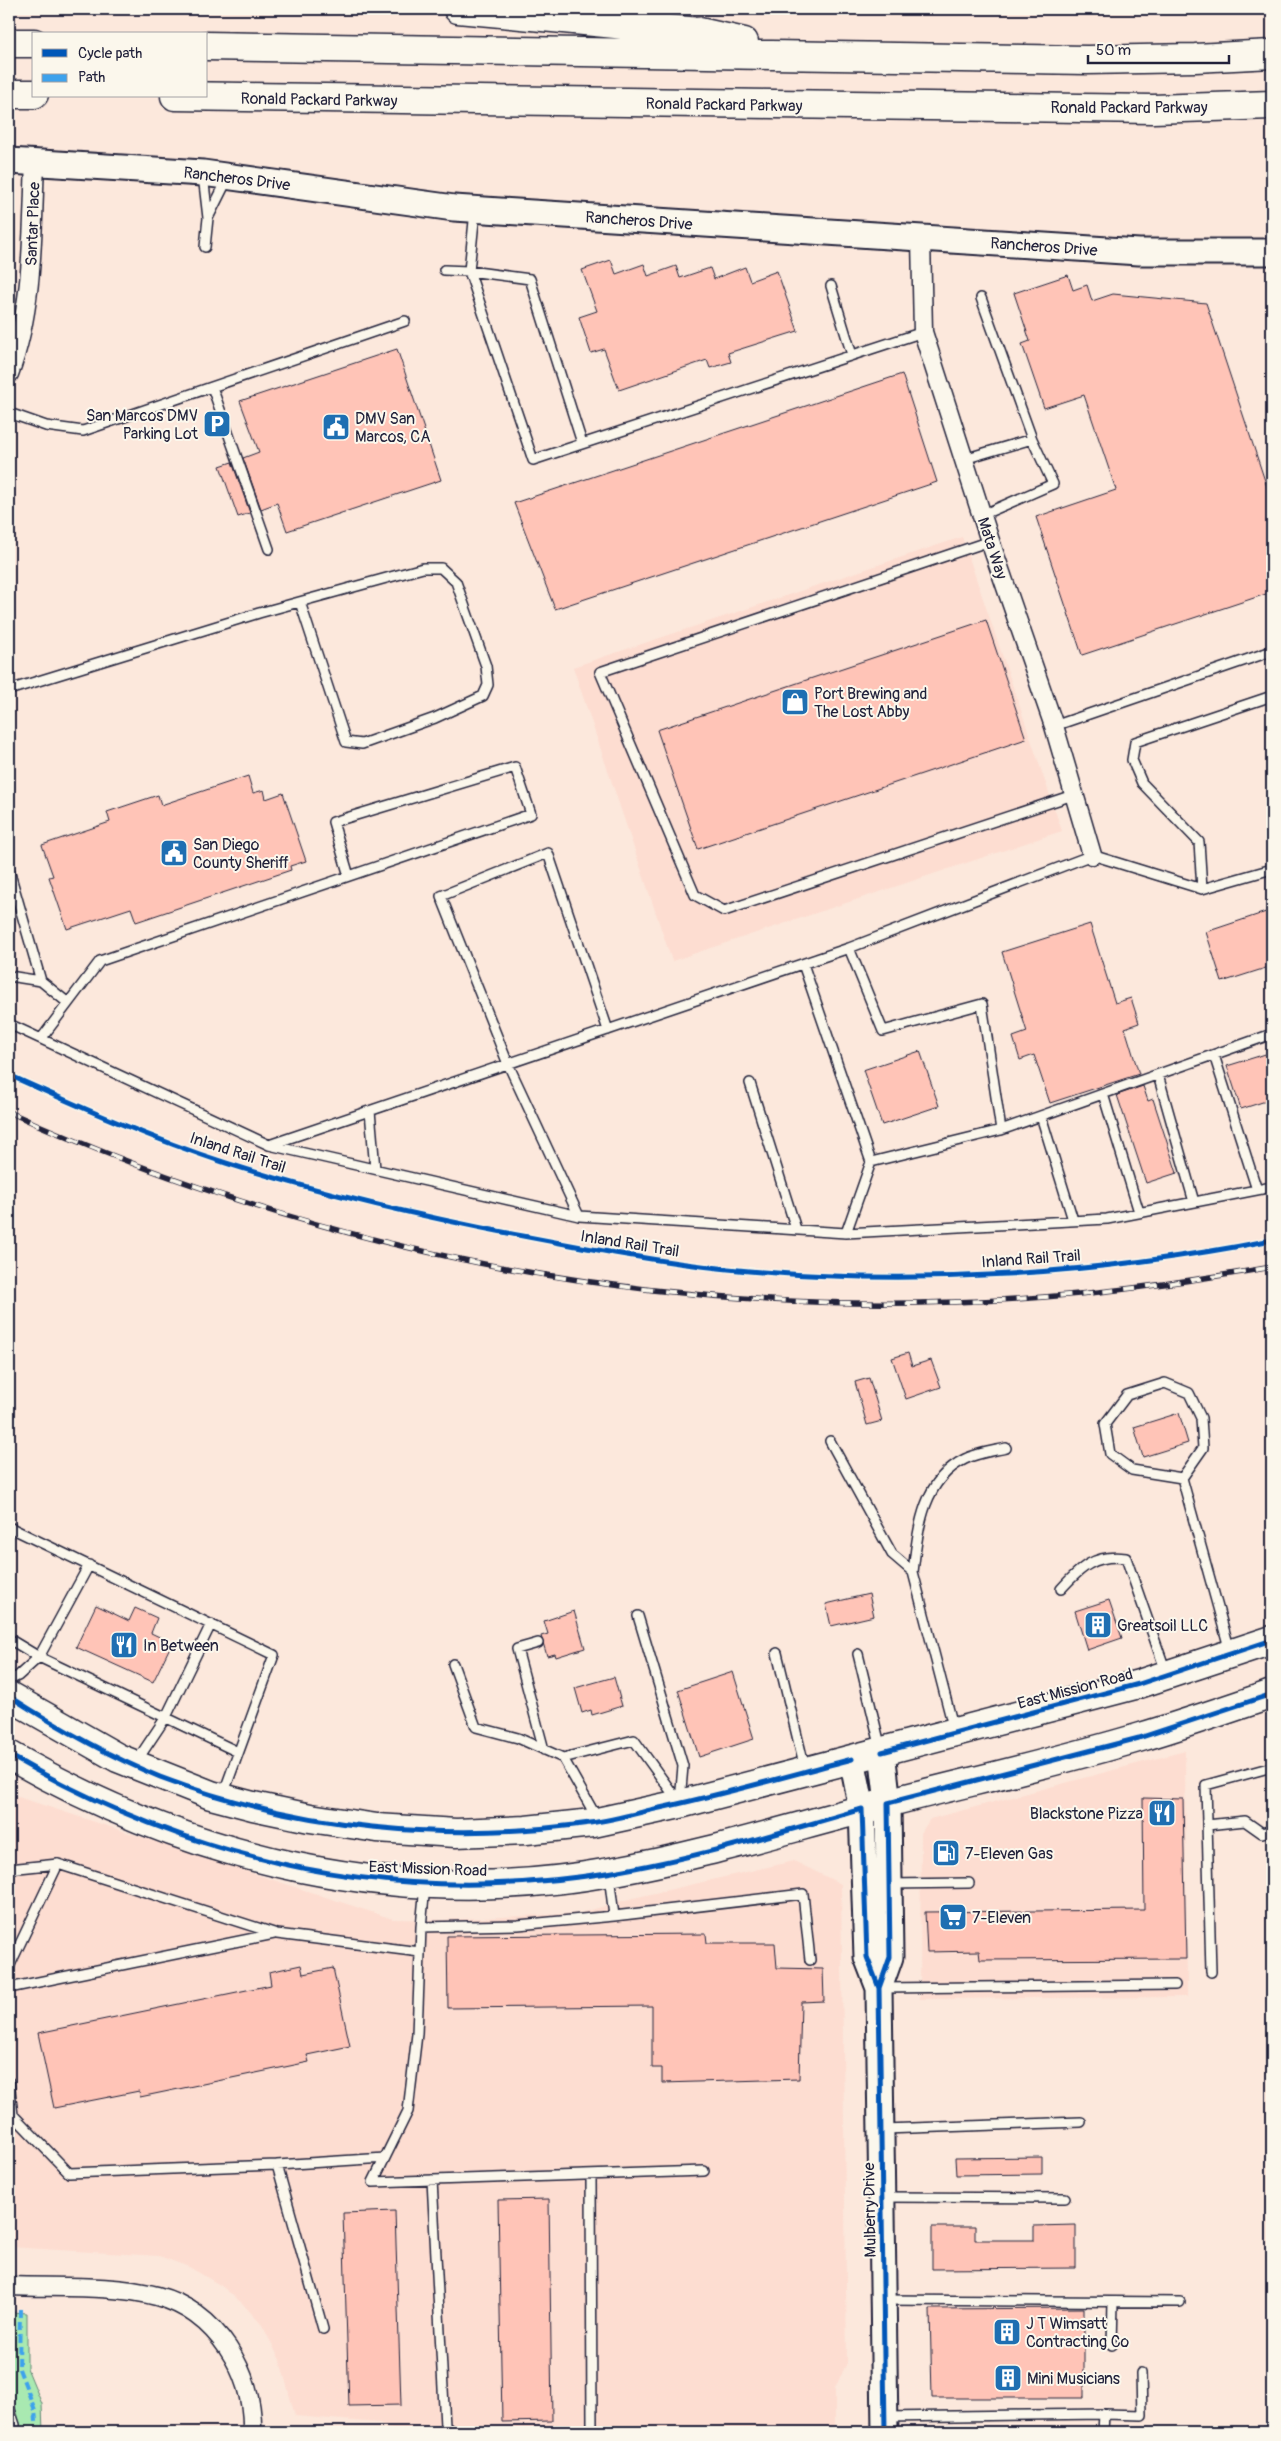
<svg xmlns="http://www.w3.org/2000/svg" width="1281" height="2441" font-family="Pangolin,sans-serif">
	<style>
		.built { fill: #fdddd1 }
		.green { fill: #a9e9b1; stroke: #668676 }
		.building { fill: #ffc4b7; stroke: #22223b }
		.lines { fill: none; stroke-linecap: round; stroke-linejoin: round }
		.service-casing { stroke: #22223b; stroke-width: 12 }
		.minor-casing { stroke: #22223b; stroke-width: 21 }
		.secondary-casing { stroke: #22223b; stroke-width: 29 }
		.primary-casing { stroke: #22223b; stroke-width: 31 }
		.motorway-casing { stroke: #22223b; stroke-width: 31 }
		.service { stroke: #fbf7ec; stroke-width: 9 }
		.minor { stroke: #fbf7ec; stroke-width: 18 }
		.secondary { stroke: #fbf7ec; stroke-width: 25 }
		.primary { stroke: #fbf7ec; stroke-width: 28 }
		.motorway { stroke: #fbf7ec; stroke-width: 28 }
		.rail-casing { stroke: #22223b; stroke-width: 5.5 }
		.rail { stroke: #fbf7ec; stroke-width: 4; stroke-dasharray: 11; stroke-linecap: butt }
		.quiet { stroke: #3ea2ec; stroke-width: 4; stroke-dasharray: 8 4; stroke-linecap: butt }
		.cycleway-casing { stroke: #fbf7ec; stroke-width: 8 }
		.cycleway { stroke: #0057b8; stroke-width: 5 }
		.labels { text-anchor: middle; stroke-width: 4; stroke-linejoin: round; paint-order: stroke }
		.street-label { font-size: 16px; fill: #22223b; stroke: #fbf7ec }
		.poi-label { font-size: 16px; fill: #22223b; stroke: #fbf7ec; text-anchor: start }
	</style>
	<rect width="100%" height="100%" fill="#fce8dc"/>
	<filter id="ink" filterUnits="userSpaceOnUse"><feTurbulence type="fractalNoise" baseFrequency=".02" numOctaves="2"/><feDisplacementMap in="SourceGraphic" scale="10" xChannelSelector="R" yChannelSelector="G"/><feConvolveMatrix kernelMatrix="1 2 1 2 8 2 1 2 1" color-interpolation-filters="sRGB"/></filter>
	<g filter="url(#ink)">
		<!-- built -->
		<path class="built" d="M962 537 1062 831 672 961 573 667Z
			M1185 1751 1187 1997 920 1999 921 1833 930 1819Z
			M9 1794 393 1919 443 1920 581 1913 629 1899 794 1861 841 1884 847 2363 835 2388V2432H395L379 2423 295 2416 280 2360 262 2325 242 2303 220 2285 189 2267 159 2256 9 2247Z"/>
		<!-- green -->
		<path class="green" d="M9 2312 27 2313V2368L42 2404 43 2432H9Z"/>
		<!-- building -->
		<path class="building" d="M611 260 616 274 644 264 648 276 676 266 680 278 710 268 714 279 745 267 750 281 777 271 798 331 728 353 731 362 710 368 707 360 619 390 604 349 591 353 579 317 597 311 582 270Z
			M1068 275 1073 290 1087 285 1092 301 1113 294 1206 303 1272 502V592L1082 655 1036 517 1116 490 1084 395 1044 408 1022 344 1030 341 1014 293Z
			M397 349 441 480 287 531 277 503 261 509 243 458 259 452 240 401Z
			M902 374 937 482 555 609 514 503Z
			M232 462 250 513 238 517 220 466Z
			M986 620 1026 739 698 849 657 730Z
			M248 776 253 793 264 790 266 799 283 793 306 861 290 866 291 870 136 922 131 908 67 929 49 877 53 876 42 845 110 822 107 812 158 795 161 805Z
			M1272 910V966L1222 982 1206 932Z
			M1090 924 1115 1003 1131 998 1139 1023 1125 1028 1139 1074 1050 1103 1034 1055 1020 1060 1013 1037 1027 1032 1002 952Z
			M920 1051 939 1106 882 1125 863 1070Z
			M1272 1052V1099L1241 1109 1227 1066Z
			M1143 1086 1148 1101 1153 1099 1177 1173 1146 1183 1117 1095Z
			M908 1353 912 1366 931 1360 941 1387 906 1399 892 1358Z
			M869 1378 882 1421 867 1425 855 1382Z
			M1179 1413 1188 1443 1143 1457 1134 1427Z
			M869 1594 874 1616 831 1626 826 1604Z
			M1109 1600 1122 1638 1087 1650 1075 1611Z
			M96 1605 129 1621 135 1608 157 1618 151 1633 172 1643 153 1682 76 1647Z
			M574 1611 585 1648 556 1657 555 1654 547 1656 541 1636 548 1634 544 1621Z
			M733 1672 754 1739 699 1757 678 1690Z
			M614 1677 622 1706 592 1715 591 1710 582 1713 575 1688Z
			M1143 1798 1183 1799 1186 1959 980 1960 979 1951 927 1952 925 1912 1144 1910Z
			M706 1934 707 1943H775L777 1968 823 1969 824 2001 801 2002 799 2079 662 2083V2068H652V2006L448 2008 447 1936Z
			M301 1965 303 1974 333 1968 350 2046 307 2055 309 2062 140 2097 139 2091 54 2108 38 2033 271 1985 269 1972Z
			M1042 2157V2174L956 2175 955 2158Z
			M549 2199 552 2421 502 2422 498 2200Z
			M395 2211 401 2405 349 2406 343 2213Z
			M1076 2225V2268L932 2269V2227H975V2240H1034V2226Z
			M1084 2308V2398H932L930 2309Z"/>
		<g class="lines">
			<defs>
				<path id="service" d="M203 175 208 218 205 247
					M475 211 469 271 533 460 923 332
					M208 218 228 178
					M444 270 469 271 530 279 582 443
					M831 286 852 355
					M981 298 1032 439
					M212 387 269 549
					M9 413 46 426 83 431 405 321
					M964 459 1032 439 1053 484 982 515
					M990 541 600 672 695 895 724 911 1073 795
					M9 690 259 613 423 568H441L456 582 486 666 488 685 483 696 435 718 362 744 346 742 300 602
					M1054 726 1272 651
					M9 870 41 981
					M1202 889 1199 842 1142 783 1132 760 1135 742 1272 696
					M803 964 871 1162
					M9 976 41 981 68 1003
					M9 1024 269 1145 849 948
					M41 1039 100 961 531 814 515 767 333 822 349 876
					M1214 1055 1257 1190
					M1158 1075 1194 1202
					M750 1083 796 1229
					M1103 1094 1139 1212
					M370 1111 375 1169
					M1041 1116 1073 1220
					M1001 1130 1272 1034
					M269 1145 579 1216 846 1233 1107 1219 1272 1187
					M579 1216 508 1064 441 896 548 853 608 1030
					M846 1233 871 1162 1001 1130 982 1004 883 1031 849 948 1092 855 1202 889 1272 869
					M830 1441 892 1554 913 1572 954 1730
					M1182 1478 1132 1470 1110 1454 1105 1424 1127 1395 1165 1383 1189 1393 1201 1418 1203 1448 1182 1478 1230 1651
					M9 1527 274 1655 223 1795
					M89 1565 39 1657 238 1752
					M913 1572C918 1530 922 1480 965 1459 977 1453 993 1451 1006 1448
					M1061 1589C1081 1567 1095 1554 1126 1558L1166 1672
					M638 1616 683 1766 680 1801
					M9 1639 39 1657 18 1676 9 1680
					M538 1643 517 1649 544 1750
					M777 1653 805 1769
					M858 1654 881 1749
					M453 1664 476 1727 518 1738 563 1758
					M136 1762 166 1717 211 1624
					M598 1820 563 1758 634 1740 678 1801
					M1207 1825 1245 1821 1262 1833 1272 1830
					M9 1869 58 1864 277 1934 420 1952
					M609 1875 614 1916 803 1894 810 1960
					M889 1884 969 1883
					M425 1886 421 1927 518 1925 614 1916
					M421 1927 417 2034 408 2111 373 2182 704 2171
					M9 1967 58 1864
					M1211 1972 1206 1785 1272 1767
					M9 1988 274 1934
					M882 1988 1175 1985
					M9 2082 13 2115 69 2173 277 2165
					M884 2129 1081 2122
					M591 2175 592 2432
					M432 2180 445 2426 453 2432
					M884 2197 1065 2198
					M883 2300 1180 2302
					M323 2329 277 2165 385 2158
					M1112 2345 1113 2302
					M9 2407 15 2425 14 2432
					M886 2417 1104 2414
					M1103 2432 1104 2414 1142 2415 1141 2373"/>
				<path id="minor" d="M921 238 923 332 990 541 1054 726 1092 855
					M9 374C34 306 32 233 35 162
					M9 2286C56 2288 112 2284 157 2296 217 2312 254 2373 252 2432"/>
				<path id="secondary" d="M9 161 203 173 454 208 1139 252H1272
					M882 1752 888 1803 890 1957 879 1988 885 2432
					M852 1759 862 1809 867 1957 879 1988"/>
				<path id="primary" d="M9 1696 118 1758 211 1795 253 1806 310 1818 377 1828 456 1833 526 1830 593 1823 680 1804 1139 1684 1272 1640
					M9 1755C193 1861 399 1910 610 1872 695 1857 777 1832 860 1810 953 1785 1048 1765 1141 1737 1185 1724 1228 1709 1272 1694"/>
				<path id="motorway" d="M458 9 699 32 744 42
					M9 43H34
					M206 46 1087 60 1195 58 1272 54
					M9 94H34
					M175 96 1153 109 1272 105"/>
			</defs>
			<!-- service casing -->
			<use href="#service" class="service-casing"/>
			<!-- minor casing -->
			<use href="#minor" class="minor-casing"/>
			<!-- secondary casing -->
			<use href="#secondary" class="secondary-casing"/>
			<!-- primary casing -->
			<use href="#primary" class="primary-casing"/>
			<!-- motorway casing -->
			<use href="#motorway" class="motorway-casing"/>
			<!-- service -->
			<use href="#service" class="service"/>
			<!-- minor -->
			<use href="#minor" class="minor"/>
			<!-- secondary -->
			<use href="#secondary" class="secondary"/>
			<!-- primary -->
			<use href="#primary" class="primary"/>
			<!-- motorway -->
			<use href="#motorway" class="motorway"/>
			<defs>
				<path id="rail" d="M9 1112C344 1263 713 1329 1079 1294 1144 1288 1208 1278 1272 1267"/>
			</defs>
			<!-- rail casing -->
			<use href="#rail" class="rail-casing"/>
			<!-- rail -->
			<use href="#rail" class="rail"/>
			<!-- quiet -->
			<path class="quiet" d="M20 2309 19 2369 35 2410 37 2432"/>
			<defs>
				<path id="cycleway" d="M9 1075C80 1107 152 1139 226 1163 323 1194 423 1217 523 1236 591 1249 659 1262 728 1269 908 1287 1095 1275 1272 1240
					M9 1696C56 1726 108 1756 160 1777 297 1829 446 1843 590 1823 612 1820 634 1814 655 1809 721 1795 787 1776 852 1759
					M882 1752 1139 1684 1272 1640
					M9 1755C195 1863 393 1907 607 1873 693 1859 779 1833 862 1809L867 1957 879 1988
					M885 2432 879 1988 890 1957 888 1803 1139 1738 1272 1694"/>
			</defs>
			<!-- cycleway casing -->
			<use href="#cycleway" class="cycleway-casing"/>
			<!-- cycleway -->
			<use href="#cycleway" class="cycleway"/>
		</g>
	</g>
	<!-- icons -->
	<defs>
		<symbol id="parking-square" viewBox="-11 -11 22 22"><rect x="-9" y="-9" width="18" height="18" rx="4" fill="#1f6fb2" stroke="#fbf7ec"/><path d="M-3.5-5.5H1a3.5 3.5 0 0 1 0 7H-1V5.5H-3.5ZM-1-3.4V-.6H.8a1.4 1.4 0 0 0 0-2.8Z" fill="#fff"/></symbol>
		<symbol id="civic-square" viewBox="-11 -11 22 22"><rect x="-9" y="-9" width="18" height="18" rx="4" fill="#1f6fb2" stroke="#fbf7ec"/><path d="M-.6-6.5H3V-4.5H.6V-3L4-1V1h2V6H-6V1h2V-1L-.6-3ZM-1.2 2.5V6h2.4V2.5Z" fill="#fff"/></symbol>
		<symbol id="shop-square" viewBox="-11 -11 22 22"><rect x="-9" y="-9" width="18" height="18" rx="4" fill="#1f6fb2" stroke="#fbf7ec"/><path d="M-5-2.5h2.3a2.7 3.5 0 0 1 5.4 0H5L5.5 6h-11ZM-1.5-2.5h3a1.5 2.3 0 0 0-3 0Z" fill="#fff"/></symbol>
		<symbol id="building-square" viewBox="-11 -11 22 22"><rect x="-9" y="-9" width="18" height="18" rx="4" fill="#1f6fb2" stroke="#fbf7ec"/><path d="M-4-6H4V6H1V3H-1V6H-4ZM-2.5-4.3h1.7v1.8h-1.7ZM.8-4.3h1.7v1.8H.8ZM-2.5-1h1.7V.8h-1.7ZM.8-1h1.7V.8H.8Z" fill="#fff"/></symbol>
		<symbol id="restaurant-square" viewBox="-11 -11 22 22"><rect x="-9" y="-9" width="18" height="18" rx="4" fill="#1f6fb2" stroke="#fbf7ec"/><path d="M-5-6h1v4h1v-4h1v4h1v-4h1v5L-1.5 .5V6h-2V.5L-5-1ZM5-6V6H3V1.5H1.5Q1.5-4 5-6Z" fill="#fff"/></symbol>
		<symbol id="fuel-square" viewBox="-11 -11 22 22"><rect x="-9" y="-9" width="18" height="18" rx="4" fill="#1f6fb2" stroke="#fbf7ec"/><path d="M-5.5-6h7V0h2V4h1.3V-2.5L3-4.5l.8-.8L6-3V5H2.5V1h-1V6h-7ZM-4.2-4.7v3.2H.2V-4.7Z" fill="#fff"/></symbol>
		<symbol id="supermarket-square" viewBox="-11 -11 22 22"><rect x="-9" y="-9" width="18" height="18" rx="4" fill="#1f6fb2" stroke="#fbf7ec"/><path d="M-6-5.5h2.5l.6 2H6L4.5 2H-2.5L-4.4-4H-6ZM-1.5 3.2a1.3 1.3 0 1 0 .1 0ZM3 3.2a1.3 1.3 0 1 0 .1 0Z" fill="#fff"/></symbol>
	</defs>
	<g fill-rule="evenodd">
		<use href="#parking-square" x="201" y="408" width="32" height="32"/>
		<use href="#civic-square" x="320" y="411" width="32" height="32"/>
		<use href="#shop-square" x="779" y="686" width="32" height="32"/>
		<use href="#civic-square" x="158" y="837" width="32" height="32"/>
		<use href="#building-square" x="1082" y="1609" width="32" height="32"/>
		<use href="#restaurant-square" x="108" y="1629" width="32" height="32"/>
		<use href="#restaurant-square" x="1146" y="1797" width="32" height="32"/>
		<use href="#fuel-square" x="930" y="1837" width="32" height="32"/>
		<use href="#supermarket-square" x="937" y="1901" width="32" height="32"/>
		<use href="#building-square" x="991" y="2316" width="32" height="32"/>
		<use href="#building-square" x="992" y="2362" width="32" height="32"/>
	</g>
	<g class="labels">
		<!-- street labels -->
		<g class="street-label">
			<text transform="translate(319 99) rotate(1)" y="6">Ronald Packard Parkway</text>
			<text transform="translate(724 104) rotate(1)" y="6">Ronald Packard Parkway</text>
			<text x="1129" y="113">Ronald Packard Parkway</text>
			<text transform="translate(237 178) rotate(7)" y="6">Rancheros Drive</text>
			<text transform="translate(639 220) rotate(4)" y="6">Rancheros Drive</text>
			<text transform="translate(32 224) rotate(-88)" y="6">Santar Place</text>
			<text transform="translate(1044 246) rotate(4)" y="6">Rancheros Drive</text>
			<text transform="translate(993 548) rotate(72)" y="6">Mata Way</text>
			<text transform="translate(238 1152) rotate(18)" y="6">Inland Rail Trail</text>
			<text transform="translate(630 1243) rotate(9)" y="6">Inland Rail Trail</text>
			<text transform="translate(1031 1258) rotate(-4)" y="6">Inland Rail Trail</text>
			<text transform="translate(1075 1688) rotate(-15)" y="6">East Mission Road</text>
			<text transform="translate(428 1868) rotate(2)" y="6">East Mission Road</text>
			<text transform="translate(869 2210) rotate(-91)" y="6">Mulberry Drive</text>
		</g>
		<!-- poi labels -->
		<g class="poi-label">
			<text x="198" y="421" text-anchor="end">San Marcos DMV<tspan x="198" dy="18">Parking Lot</tspan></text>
			<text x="355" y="424">DMV San<tspan x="355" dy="18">Marcos, CA</tspan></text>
			<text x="814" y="699">Port Brewing and<tspan x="814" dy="18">The Lost Abby</tspan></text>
			<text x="193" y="850">San Diego<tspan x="193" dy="18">County Sheriff</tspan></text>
			<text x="1117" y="1631">Greatsoil LLC</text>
			<text x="143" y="1651">In Between</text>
			<text x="1143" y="1819" text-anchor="end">Blackstone Pizza</text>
			<text x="965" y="1859">7-Eleven Gas</text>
			<text x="972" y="1923">7-Eleven</text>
			<text x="1026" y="2329">J T Wimsatt<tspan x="1026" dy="18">Contracting Co</tspan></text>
			<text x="1027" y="2384">Mini Musicians</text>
		</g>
	</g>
	<!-- margin -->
	<rect width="1281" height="2441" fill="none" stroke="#fbf7ec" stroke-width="30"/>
	<rect x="15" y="15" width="1251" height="2411" fill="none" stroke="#22223b" stroke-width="2" filter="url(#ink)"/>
	<!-- legend -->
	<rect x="32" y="32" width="175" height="65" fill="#fbf7ec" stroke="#a4a2a5"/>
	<rect x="42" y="49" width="25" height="8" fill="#0057b8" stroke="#a4a2a5"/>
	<text x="78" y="58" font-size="15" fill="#22223b">Cycle path</text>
	<rect x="42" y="74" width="25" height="8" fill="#3ea2ec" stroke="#a4a2a5"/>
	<text x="78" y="82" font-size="15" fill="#22223b">Path</text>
	<!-- scale -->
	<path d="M1088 55v8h141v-8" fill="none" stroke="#22223b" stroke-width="2.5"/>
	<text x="1096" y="55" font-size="15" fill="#22223b" stroke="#fbf7ec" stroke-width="4" paint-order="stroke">50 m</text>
</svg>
